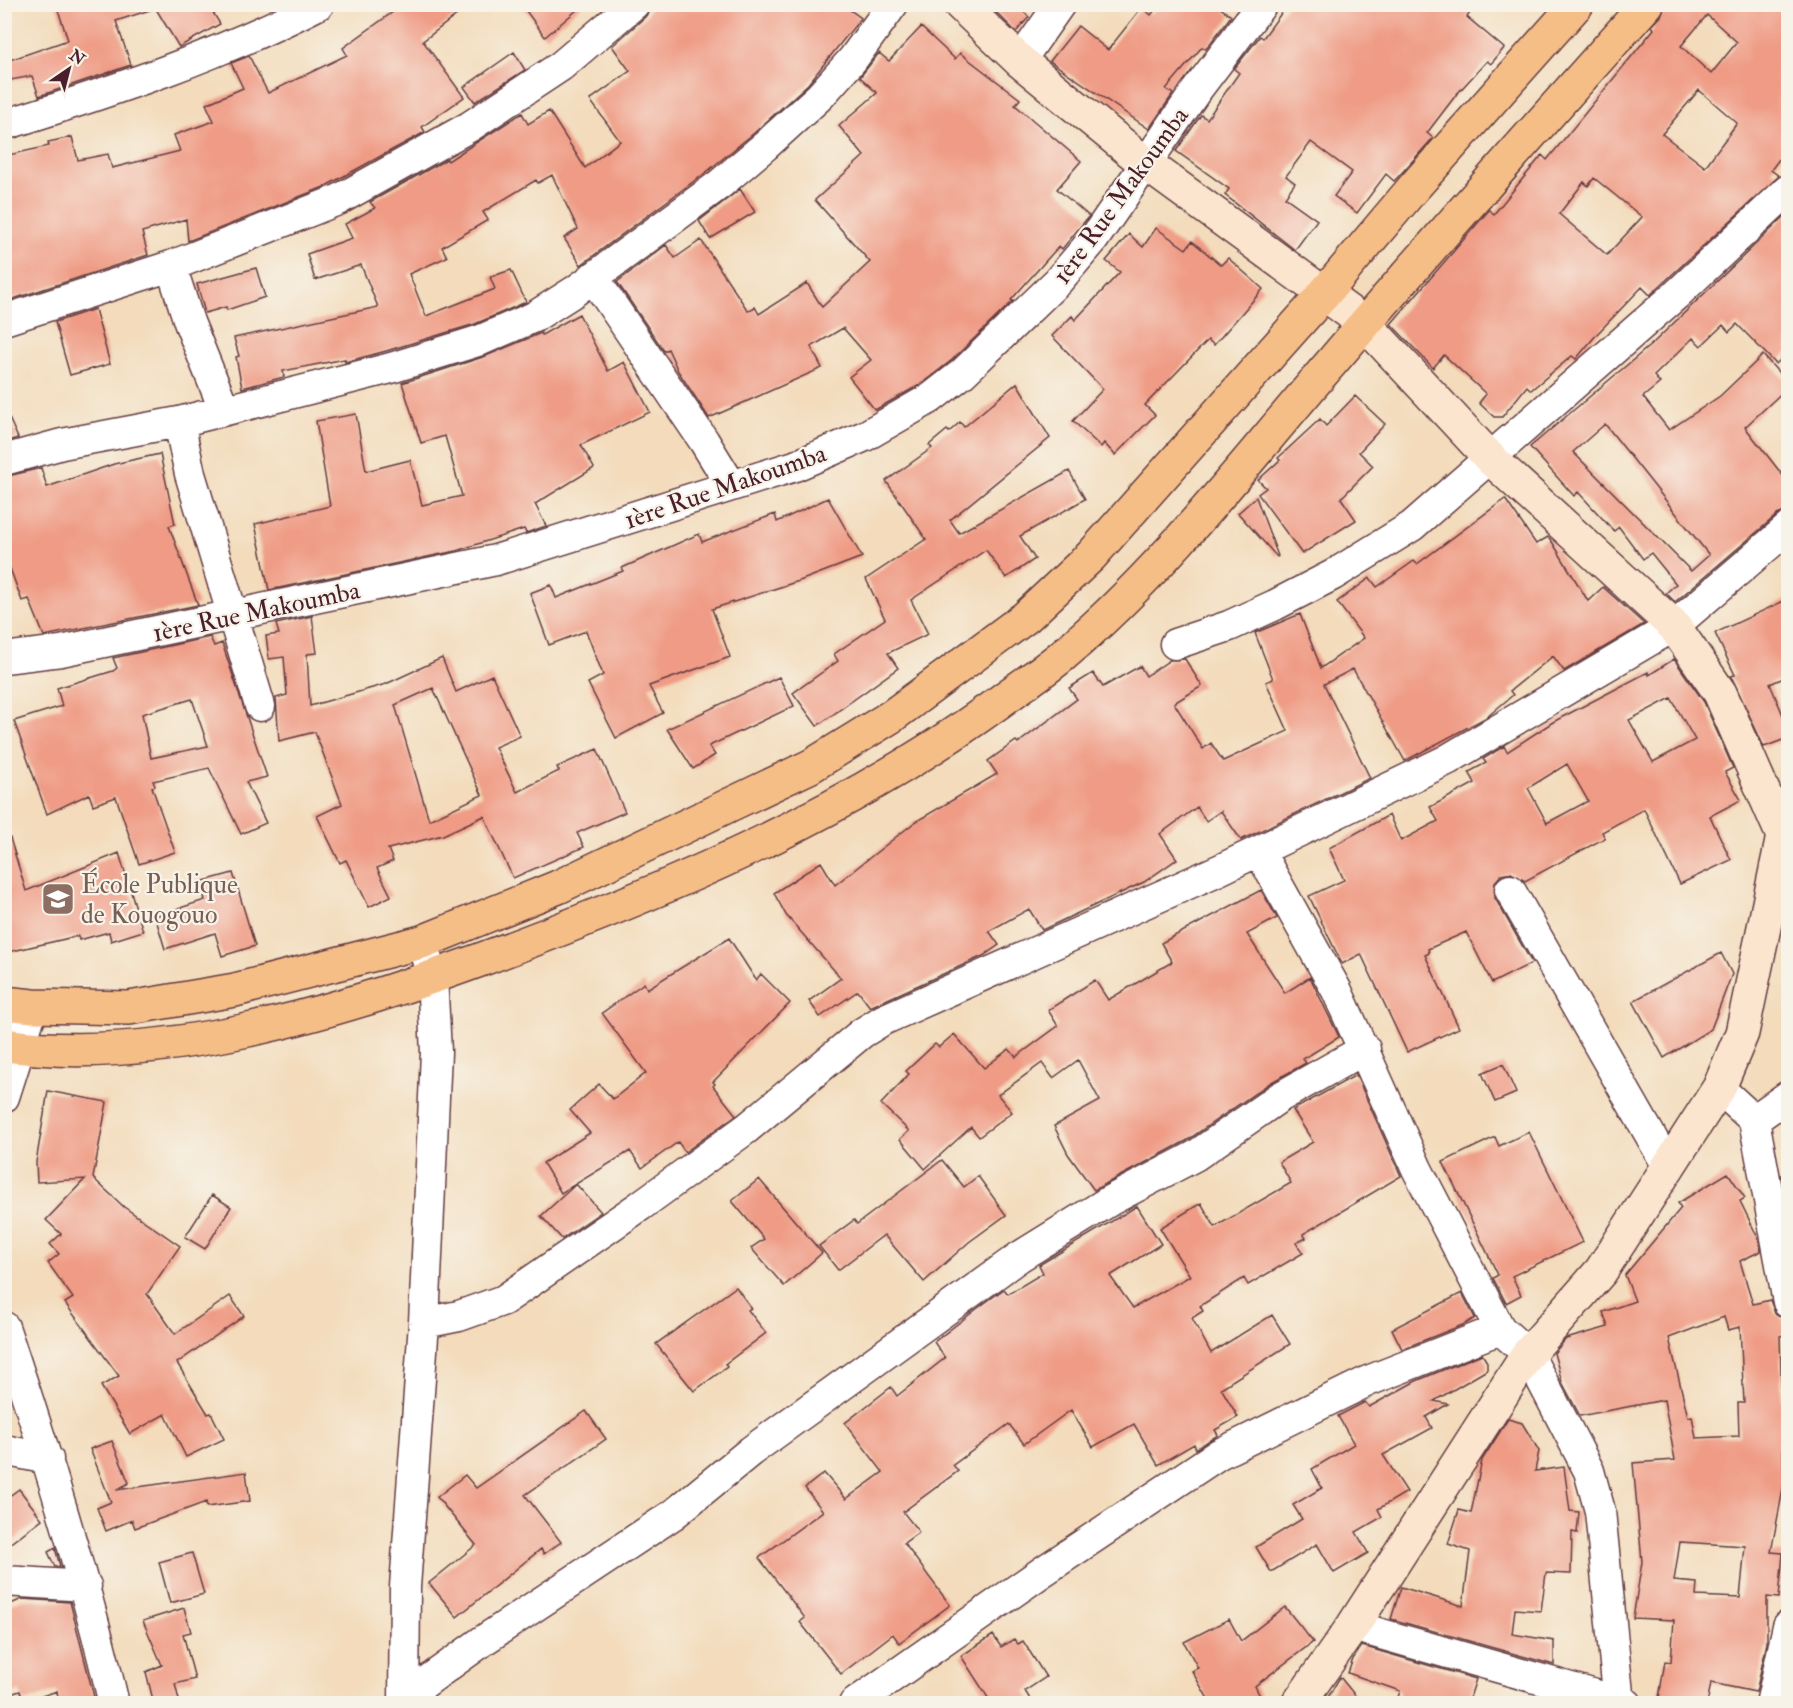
<svg xmlns="http://www.w3.org/2000/svg" width="1793" height="1708" font-family="'IM FELL Double Pica',serif">
	<style>
		.building { fill: #ef9b85; fill-rule: evenodd }
		.lines { fill: none; stroke-linecap: round; stroke-linejoin: round }
		.street-casing { stroke: #633b41; stroke-width: 33 }
		.secondary-casing { stroke: #633b41; stroke-width: 36 }
		.primary-casing { stroke: #633b41; stroke-width: 36 }
		.street { stroke: #fff; stroke-width: 30 }
		.secondary { stroke: #fbe5cf; stroke-width: 33 }
		.primary { stroke: #f6be87; stroke-width: 33 }
		.labels { text-anchor: middle; stroke-width: 4.5; stroke-linejoin: round; paint-order: stroke }
		.street-label { font-size: 26px; fill: #4a1f2b; stroke: #f7f3e8 }
		.education-label { font-size: 26px; fill: #785e54; stroke: #f7f3e8; text-anchor: start }
	</style>
	<rect width="100%" height="100%" fill="#f7f3e8"/>
	<filter id="ink" filterUnits="userSpaceOnUse"><feTurbulence type="fractalNoise" baseFrequency=".0167" numOctaves="2"/><feDisplacementMap in="SourceGraphic" scale="12" xChannelSelector="R" yChannelSelector="G"/><feConvolveMatrix kernelMatrix="1 2 1 2 8 2 1 2 1" color-interpolation-filters="sRGB"/></filter>
	<filter id="wash" filterUnits="userSpaceOnUse"><feTurbulence type="fractalNoise" baseFrequency=".008" numOctaves="4" result="noise"/><feDisplacementMap in="SourceGraphic" scale="24" xChannelSelector="R" yChannelSelector="G"/><feGaussianBlur stdDeviation="1.35" result="paint"/><feColorMatrix in="noise" values="0 0 0 0 0 0 0 0 0 0 0 0 0 0 0 0 0 1.4 0 .05"/><feComposite in="paint" operator="in"/></filter>
	<g filter="url(#wash)">
		<rect width="100%" height="100%" fill="#f3dbbb"/>
		<g id="blocks">
			<!-- building -->
			<path class="building" d="M56 4H152L153 9 116 21 131 65 39 96 32 76 11 80 7 61 68 40Z
				M153 4H208L220 24 179 47Z
				M404 4H471L423 41 464 97 422 127 425 132 324 187 188 241 186 219 142 232 148 255 4 302V156L49 146 48 142 72 137 78 160 108 154 112 168 180 151 174 135 214 121 206 104 243 88 231 63 249 56 268 93 347 55 343 48Z
				M521 4H584L545 37Z
				M654 4H842L861 18 808 84 754 133 709 170 581 265 564 238 578 229 552 175 538 183 536 180 483 212 488 220 442 247 447 257 409 274 426 316 495 289 490 277 511 270 526 302 475 324 386 351 345 362V359L283 371 284 377 242 388 236 357 239 356 234 338 378 307 361 265 315 280 307 254 352 238 345 224 375 208 370 202 447 159 448 161 522 113 528 124 549 111 585 168 620 141 590 100 630 71 612 46 645 17Z
				M988 4H1015L1029 17 1016 32Z
				M1160 4H1215L1231 16 1206 49 1202 47 1166 89 1173 94 1149 129 1050 61 1078 26 1108 50 1142 7 1151 15Z
				M1288 4H1476L1467 17 1504 48 1491 64 1487 61 1456 95 1427 133 1433 138 1398 177 1394 181 1386 174 1357 213 1334 196 1352 172 1311 142 1286 176 1295 183 1285 197 1317 220 1295 250 1225 195 1229 189 1176 151 1201 115 1207 119 1239 73 1234 69 1260 36 1263 38Z
				M1665 4H1788V147L1771 170 1779 176 1650 295 1642 287 1597 334 1576 359 1572 356 1531 390 1527 386 1502 417H1494L1479 403 1486 394 1444 355 1433 368 1391 324 1489 210 1494 214 1542 155 1547 160 1654 29 1652 26 1661 16ZM1707 15 1737 42 1711 74 1681 46ZM1699 90 1737 123 1705 167 1662 134ZM1594 178 1642 217 1607 255 1559 214 1584 182 1588 186Z
				M921 27 955 59 960 53 1020 99 1015 105 1081 161 1057 189 1089 216 1062 249 1059 246 1011 300 1013 301 952 360 921 384 875 410 849 377 871 360 843 328 811 347 822 368 709 418 678 371 668 349 664 351 617 282 666 245 675 258 701 240 748 311 755 307 759 314 807 283 822 307 870 262 815 200 864 156 839 126 877 93 860 77 879 53 889 61Z
				M514 52 525 70 475 102 464 87Z
				M740 189 755 212 710 239 699 221Z
				M1788 213V352L1776 364 1737 324 1729 332 1723 325 1701 346 1693 338 1654 376 1660 383 1643 397 1669 430 1720 396 1763 355 1788 383V387L1745 427 1788 482V511L1777 515 1675 602 1666 593 1676 584 1651 553 1643 559 1619 527 1614 531 1578 492 1574 496 1530 447 1653 343ZM1605 424 1709 555 1691 571 1573 452Z
				M1156 228 1186 249 1192 241 1221 265 1228 258 1263 289 1214 345 1208 340 1145 405 1155 415 1115 455 1104 443 1101 447 1073 421 1103 389 1052 336 1072 316 1075 320 1120 272 1106 261 1129 234 1143 247Z
				M256 268 265 297 227 310 226 307 205 313 197 284Z
				M95 309 110 364 70 375 55 322Z
				M579 314 608 371 624 362 650 412 581 445 594 468 535 504 546 526 526 533 524 529 456 551 269 590 255 524 330 506 316 421 356 414 366 471 410 460 422 505 462 496 445 436 421 443 402 383 486 356 541 333 542 335Z
				M1017 383 1050 438 950 520 959 533 1069 471 1085 499 1020 536 1035 559 1006 578 986 550 911 600 928 634 888 653 898 668 817 726 793 693 838 661 834 654 885 619 866 579 926 539 886 481 932 448 929 445 947 430 949 432 960 422 964 427Z
				M1355 396 1385 424 1359 452 1373 466 1341 498 1356 520 1302 554 1258 494 1266 488 1258 480 1280 460 1278 458 1320 419 1326 426Z
				M4 407 18 438 4 442Z
				M160 454 175 524 169 526 198 605 44 636 29 599 22 601 4 552V477L41 468 47 487 114 464Z
				M1256 497 1278 556 1277 557 1238 513Z
				M828 498 862 557 802 580 712 609 730 657 649 686 663 713 616 738 588 683 603 675 586 631 549 645 530 593 551 585 556 598 623 571 622 568 699 534 702 542 775 514 777 522Z
				M1505 499 1536 544 1548 537 1551 540 1588 601 1603 587 1644 624 1564 671 1553 656 1510 691 1513 695 1487 717 1405 761 1353 669 1324 684 1370 778 1241 840 1221 811 1206 821 1197 807 1160 834 1177 859 1144 882 1042 930 1029 909 989 931 999 945 983 956 870 1007 858 991 820 1017 809 1001 841 978 786 915 774 893 821 862 835 885 915 822 997 774 988 761 1016 741 1018 743 1077 699 1069 688 1093 673 1103 687 1140 666 1146 676 1170 660 1185 659 1202 686 1174 703 1203 749 1211 743 1223 761 1288 731 1266 682 1273 679 1255 633 1300 614 1321 668 1364 638 1337 602 1370 578 1377 587 1414 561 1417 564Z
				M1788 599V676L1770 684 1788 727V738L1764 747 1731 676 1735 675 1715 633Z
				M312 616 317 653 307 654 310 706 386 684 442 658 456 692 492 675 520 736 495 747 517 792 559 771 557 767 597 749 625 812 577 833 584 847 513 878 484 816 443 835 388 849 393 861 377 868 391 896 369 907 346 860 340 863 317 816 342 804 315 732 279 741 276 698 287 695 284 657 269 659 266 636 279 634 276 624ZM433 688 482 795 429 820 395 705Z
				M210 637 214 646 222 643 267 777 246 782 266 823 241 834 209 768 153 781 155 786 152 787 175 852 139 864 116 797 93 805 89 794 47 814 14 721 62 706 57 688 113 671 117 668 113 658ZM192 699 208 746 151 758 142 714Z
				M1674 659 1704 702 1733 768 1725 772 1741 800 1710 816 1731 860 1680 884 1644 809 1602 832 1605 838 1525 881 1511 873 1501 875 1495 882V898L1532 963 1492 983 1466 932 1428 949 1429 953 1425 955 1459 1028 1407 1052 1361 954 1342 964 1309 896 1344 880 1329 848 1389 815 1401 841 1438 821 1430 807 1475 783 1469 772 1486 763 1483 759 1504 746 1507 752 1553 722 1648 672 1649 675ZM1671 698 1695 740 1653 762 1629 720ZM1567 764 1588 801 1547 823 1528 788Z
				M779 677 794 706 709 746 715 755 693 769 667 729Z
				M10 838 26 891 119 853 143 931 111 941 109 932 79 940 78 936 4 953V839Z
				M233 873 255 946 222 956 215 933 165 949 155 916 205 900 200 882Z
				M1261 890 1277 918 1247 934 1285 993 1310 977 1339 1037 1303 1059 1306 1063 1270 1083 1186 1141 1094 1190 1068 1154 1054 1126 1100 1101 1078 1060 1053 1078 1042 1063 998 1095 1012 1112 979 1137 971 1127 925 1169 900 1139 909 1131 881 1104 909 1074 906 1071 935 1044 939 1047 954 1034 984 1068 1009 1049 1016 1057 1058 1026 1048 1010 1095 980 1108 1000 1172 962 1161 943Z
				M729 938 756 980 761 974 790 1003 713 1082 715 1084 713 1086 736 1115 685 1152 678 1142 642 1168 630 1151 561 1193 543 1163 590 1133 570 1110 599 1084 613 1099 646 1073 602 1013 644 983 647 989Z
				M1721 953 1732 974 1711 1029 1664 1058 1633 1001Z
				M1503 1064 1516 1093 1495 1102 1482 1073Z
				M1356 1075 1401 1176 1303 1234 1306 1238 1296 1243 1303 1253 1248 1285 1244 1278 1200 1306 1203 1311 1192 1318 1211 1353 1272 1315 1290 1344 1221 1388 1238 1417 1215 1430 1218 1435 1196 1449 1194 1444 1158 1465 1134 1424 1093 1447 1071 1410 1024 1444 1009 1424 953 1465 958 1471 903 1512 919 1532 904 1543 950 1605 899 1643 893 1634 841 1674 800 1622 805 1618 759 1558 823 1511 805 1488 824 1473 846 1499 883 1472 845 1423 891 1387 897 1396 945 1358 934 1342 982 1305 1004 1289 1008 1294 1043 1273 1039 1265 1137 1206 1161 1244 1110 1276 1133 1308 1190 1276 1160 1228 1201 1203 1215 1227 1291 1183 1279 1162 1313 1142 1293 1110Z
				M48 1091 107 1102 93 1178 124 1207 180 1246 147 1294 175 1334 230 1296 244 1316 177 1363 208 1414 211 1413 224 1439 186 1457 165 1414 130 1434 101 1386 119 1376 65 1303 73 1298 48 1263 59 1254 50 1244 61 1234 46 1220 85 1179 37 1182 36 1162Z
				M1529 1132 1583 1242 1512 1276 1521 1295 1506 1303 1493 1278 1498 1275 1443 1162 1495 1137 1499 1146Z
				M942 1160 964 1187 978 1176 1006 1215 969 1242 924 1282 884 1235 838 1270 819 1246 854 1220 857 1224Z
				M1728 1173 1745 1198 1740 1201 1759 1240 1761 1251 1740 1261 1753 1304 1770 1300 1775 1313 1783 1318 1787 1334 1780 1336 1784 1484 1771 1552 1783 1553 1779 1598 1767 1597V1643L1756 1692 1711 1683 1707 1704H1691L1659 1698 1665 1661 1671 1662 1674 1620 1633 1618 1642 1562 1633 1463 1675 1460 1664 1400 1580 1416 1562 1382 1554 1353 1566 1339 1608 1327 1603 1312 1635 1301 1625 1275 1681 1208 1678 1203ZM1724 1317 1728 1330 1740 1327 1744 1403H1738L1739 1436 1696 1438 1692 1416 1688 1417 1669 1338ZM1680 1542 1745 1546 1740 1598 1696 1596 1697 1583 1674 1581Z
				M759 1179 822 1253 784 1286 751 1248 764 1239 732 1201Z
				M576 1184 601 1212 562 1239 541 1216Z
				M212 1195 231 1207 205 1249 185 1237Z
				M736 1287 751 1308 748 1310 766 1333 725 1364 727 1367 694 1391 656 1344Z
				M1462 1293 1475 1318 1465 1324 1402 1349 1392 1329Z
				M1482 1354 1487 1362V1370L1434 1401 1448 1404 1426 1417 1432 1428 1383 1455 1407 1492 1378 1509 1382 1517 1356 1532 1368 1553 1334 1573 1317 1544 1271 1572 1256 1547 1302 1519 1293 1505 1322 1488 1312 1469 1354 1444 1338 1416 1365 1402 1369 1407 1416 1381Z
				M586 1411 606 1439 525 1495 561 1542 544 1554 541 1549 457 1617 429 1583 476 1545 437 1497 465 1475 476 1488Z
				M1508 1419 1522 1423 1539 1451 1535 1471 1564 1467 1570 1511 1579 1512 1577 1533 1572 1532 1571 1574 1546 1573 1541 1611 1515 1609 1512 1634 1554 1641V1665L1391 1619 1401 1587 1463 1606 1470 1551 1448 1544 1459 1510 1471 1513 1482 1460Z
				M112 1441 129 1483 116 1490 246 1472 250 1501 207 1507 206 1502 135 1528 132 1520 106 1531 97 1508 111 1502 90 1449Z
				M19 1489 42 1519 4 1548V1500Z
				M55 1548 60 1566 61 1567H55L48 1552Z
				M192 1553 204 1594 170 1603 159 1562Z
				M22 1599 70 1602 94 1697 59 1704 57 1691 24 1702 20 1691 4 1696V1607Z
				M1285 1607 1313 1642 1255 1686 1264 1704H1211L1192 1671 1198 1668 1184 1642 1229 1619 1241 1641Z
				M184 1608 191 1632 183 1634 195 1679 175 1684 180 1704H154L146 1672 162 1665 143 1621Z
				M993 1635 1001 1647 1014 1639 1018 1644 1023 1641 1046 1677 1025 1691 1033 1704H992L961 1656Z
				M1362 1646 1476 1679 1468 1704H1396L1400 1691 1348 1673 1353 1659Z
				M1340 1677 1362 1704H1324Z"/>
		</g>
	</g>
	<g filter="url(#ink)">
		<use href="#blocks" fill-opacity="0" stroke="#633b41" stroke-width="1.5"/>
		<g class="lines">
			<defs>
				<path id="street" d="M1020 61 1060 4
					M4 125C113 91 218 56 319 4
					M171 266 189 322 224 409
					M593 277 704 441 731 485
					M4 320 171 266 338 200 469 127 561 66 634 4
					M179 422 190 474 260 706
					M4 460 62 444 179 422 391 368 481 340 534 317 575 291 720 184 765 146 820 96 853 59 893 4
					M1175 644 1229 626 1275 605 1333 575 1412 526 1676 295 1788 190
					M4 658 61 651 496 560 795 466 865 436 931 398 963 373 1058 281 1093 240 1196 91 1262 4
					M1259 851 1337 991 1417 1169 1500 1329 1528 1354 1589 1471 1600 1511 1619 1704
					M1510 890 1669 1168
					M1719 1088 1754 1120 1788 1302
					M4 1097 33 1006
					M1754 1120 1788 1096
					M424 1323 459 1316 504 1300 640 1206 746 1129 862 1033 883 1020 1219 870 1447 760 1674 626 1788 528
					M4 1327C46 1452 84 1576 114 1704
					M4 1450 48 1459
					M4 1581 86 1586
					M1353 1626 1627 1704
					M405 1697 484 1640 674 1514 751 1451 1019 1257 1111 1200 1195 1156 1280 1097 1365 1049
					M404 1704 405 1587 424 1323 436 1052 432 977 422 942
					M854 1704 1042 1572 1219 1454 1368 1381 1500 1329
					M1771 1704 1788 1626"/>
				<path id="secondary" d="M960 4 1020 61 1145 163 1364 323 1491 459 1674 626 1720 693 1783 836 1742 1033 1719 1088 1601 1271 1528 1354 1353 1626 1298 1704"/>
				<path id="primary" d="M4 1003 33 1006 129 1008 235 990 422 942 558 887 811 766 892 716 1026 617 1091 556 1323 295 1415 186 1577 4
					M4 1045C161 1066 335 1013 480 960 663 892 839 818 998 703 1019 687 1043 672 1063 655 1164 570 1245 462 1331 363 1434 242 1541 123 1647 4"/>
			</defs>
			<!-- street casing -->
			<use href="#street" class="street-casing"/>
			<!-- secondary casing -->
			<use href="#secondary" class="secondary-casing"/>
			<!-- primary casing -->
			<use href="#primary" class="primary-casing"/>
			<!-- street -->
			<use href="#street" class="street"/>
			<!-- secondary -->
			<use href="#secondary" class="secondary"/>
			<!-- primary -->
			<use href="#primary" class="primary"/>
		</g>
	</g>
	<!-- icons -->
	<defs>
		<symbol id="school-square" viewBox="-11 -11 22 22"><rect x="-9" y="-9" width="18" height="18" rx="4" fill="#8d6e63" stroke="#f7f3e8"/><path d="M0-5L7-2L0 1L-7-2ZM-4 1L0 2.5L4 1V4Q0 6-4 4Z" fill="#fff"/></symbol>
	</defs>
	<g fill-rule="evenodd">
		<use href="#school-square" x="39" y="880" width="38" height="38"/>
	</g>
	<g class="labels">
		<!-- street labels -->
		<g class="street-label">
			<text transform="translate(1120 195) rotate(-54)" y="9">1ère Rue Makoumba</text>
			<text transform="translate(725 486) rotate(-19)" y="9">1ère Rue Makoumba</text>
			<text transform="translate(256 611) rotate(-12)" y="9">1ère Rue Makoumba</text>
		</g>
		<!-- education labels -->
		<g class="education-label">
			<text x="81" y="893">École Publique<tspan x="81" dy="30">de Kouogouo</tspan></text>
		</g>
	</g>
	<!-- margin -->
	<rect width="1793" height="1708" fill="none" stroke="#f7f3e8" stroke-width="24"/>
	<!-- north arrow -->
	<g transform="translate(69 69) rotate(35)" stroke="#f7f3e8" stroke-width="4.5" paint-order="stroke">
	<path d="M0-4.5L10 22L0 15L-10 22Z" fill="#4a1f2b"/>
	<text y="-9" font-size="16" font-weight="bold" text-anchor="middle" fill="#4a1f2b">N</text>
	</g>
</svg>
